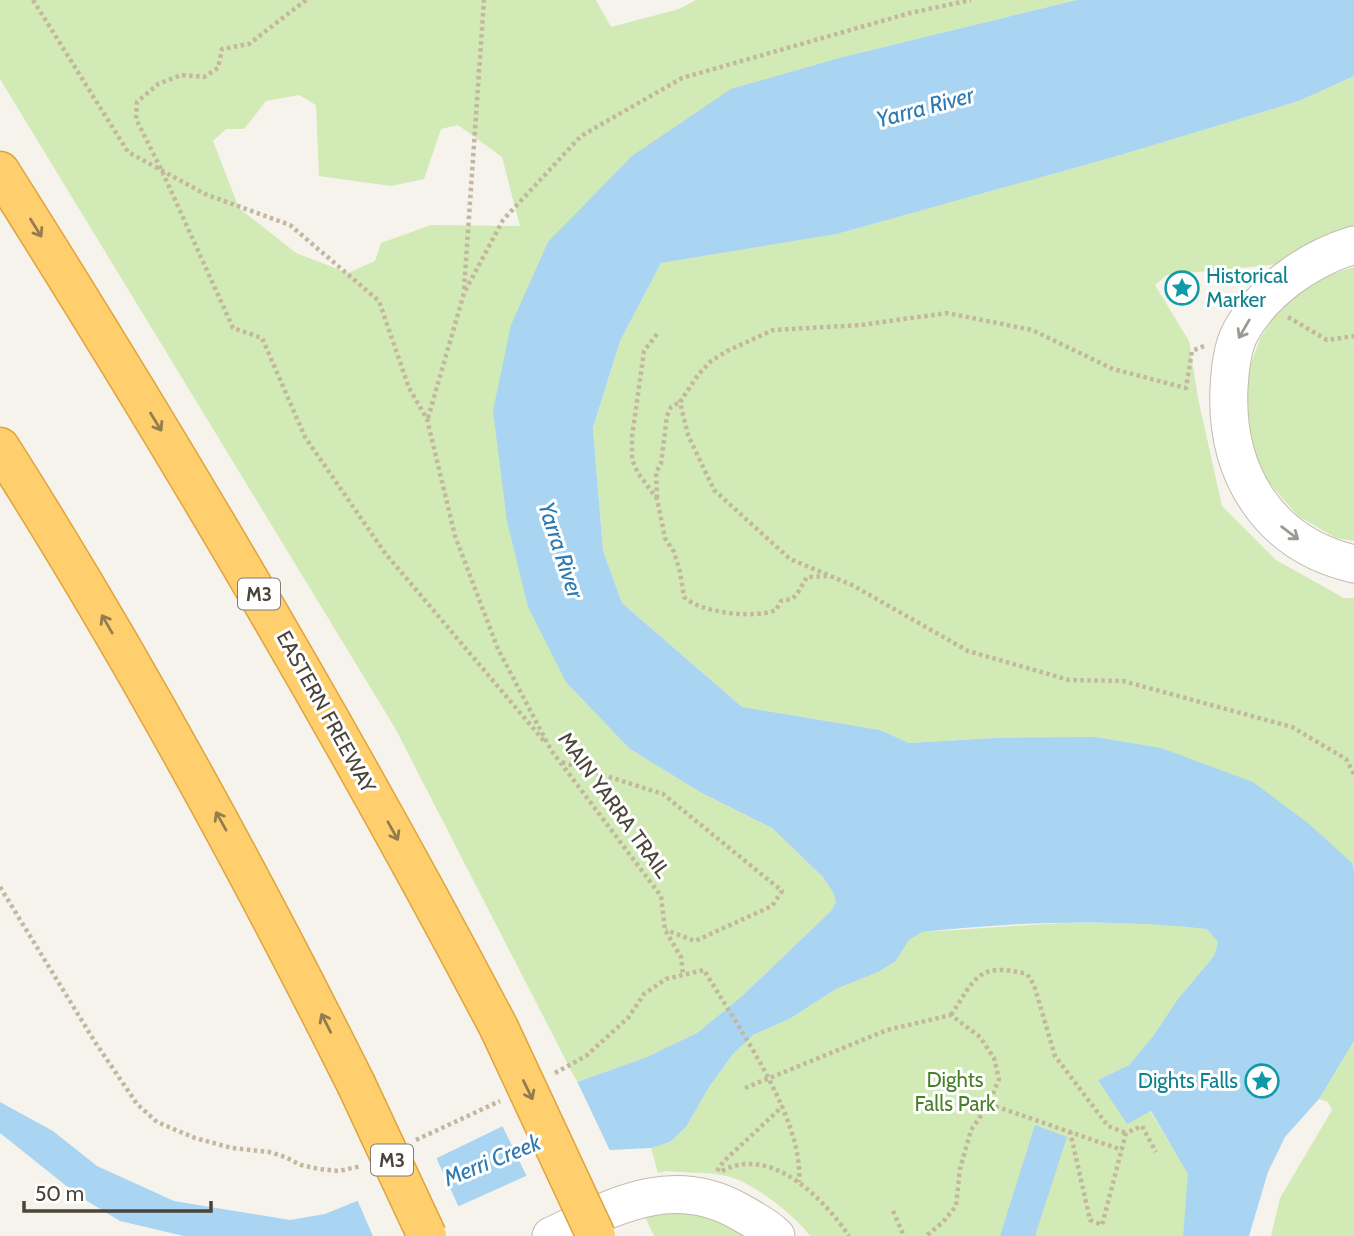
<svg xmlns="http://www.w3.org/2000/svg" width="1354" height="1236" font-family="Cabin,sans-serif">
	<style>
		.green { fill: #d2eab5; fill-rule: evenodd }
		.water { fill: #a9d4f2 }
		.pier { fill: #f6f3ec }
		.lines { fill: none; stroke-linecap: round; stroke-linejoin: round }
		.minor-casing { stroke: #c2bbae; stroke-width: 39 }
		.highway-casing { stroke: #e0a43c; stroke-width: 41 }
		.path { stroke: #c4b79f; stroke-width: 4.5; stroke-dasharray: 3.5 3.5; stroke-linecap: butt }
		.minor { stroke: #fff; stroke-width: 37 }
		.highway { stroke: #ffcf6e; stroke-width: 38 }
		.highway-bridge-casing { stroke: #e0a43c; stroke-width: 41; stroke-linecap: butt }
		.highway-bridge { stroke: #ffcf6e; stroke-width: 38 }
		.oneway { stroke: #937c4e }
		.oneway2 { stroke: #9c9892 }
		.labels { text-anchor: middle; stroke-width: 6; stroke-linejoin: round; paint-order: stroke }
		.shield { fill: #fff; stroke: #817c74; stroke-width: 2 }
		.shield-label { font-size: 19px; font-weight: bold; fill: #4b4439 }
		.culture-label { font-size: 21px; fill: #0d838f; stroke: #fff; text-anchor: start }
		.street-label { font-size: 21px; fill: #4b4439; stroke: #fff }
		.park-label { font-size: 21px; fill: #4a7f2a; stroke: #fff }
		.water-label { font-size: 23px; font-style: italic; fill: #2e7ab2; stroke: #fff }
	</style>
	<rect width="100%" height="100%" fill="#f6f3ec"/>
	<!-- green -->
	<path class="green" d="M0 0H596L611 27 679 9 696 0H1077L843 57 548 242 630 749 700 792 772 828 822 876 833 892 836 902 831 911 741 997 697 1033 647 1057 577 1082 395 728 0 79ZM299 95 316 105 319 176 391 186 424 179 441 129 458 125 502 157 520 226 431 225 381 243 375 261 348 273 296 253 239 208 213 141 226 129H244L266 101Z
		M1354 76V227L1329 233 1279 264 1167 275 1155 285 1189 341 1198 398 1222 506 1276 560 1344 598H1354V872L1351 863 994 738 909 743 880 730 742 707 622 603 603 551 593 429 620 341 661 263 837 234 1117 156 1299 101Z
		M1354 267V541L1336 538 1298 516 1265 478 1245 433 1248 372 1260 339 1279 307 1313 280Z
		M1061 923H1157L1207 929 1218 942 1214 956 1177 1000 1154 1035 1129 1065 1098 1080 1150 1111 1189 1174 1183 1236H810C795 1215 752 1182 727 1176 708 1172 686 1173 666 1171L658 1173 651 1148 670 1142 686 1127 709 1087 733 1054 753 1035 791 1018 836 989 878 972 896 961 909 940 922 932Z
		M1354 1041V1236H1271L1280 1198 1332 1110 1328 1102 1319 1099Z
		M669 1202 762 1236H654L640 1206Z"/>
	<!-- water -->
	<path class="water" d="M1077 0H1354V76L1299 101 1117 156 837 234 661 263 620 341 593 428 603 551 622 603 742 707 880 730 909 743 994 738 1095 737 1161 748 1253 782 1309 824 1352 863 1354 872V1041L1319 1099 1285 1137 1268 1172 1249 1236H1183L1188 1174 1151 1111 1127 1124 1098 1080 1129 1065 1154 1035 1177 1000 1214 956 1218 942 1207 929C1113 918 1016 922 922 932L909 940 896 961 878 972 836 989 791 1018 753 1035 733 1054 709 1087 686 1127 670 1142 651 1148 609 1150 526 1176 392 1236H184L120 1221 79 1196 0 1133V1102L53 1131 97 1166 174 1201 290 1220 325 1214 357 1201 437 1158 503 1126 577 1082 647 1057 697 1033 741 997 831 911 836 902 833 892 822 876 772 828 700 792 630 749 566 682 528 607 507 521 493 411 511 325 548 242 632 156 731 89 843 57Z
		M1035 1125 1067 1137 1035 1236H1000Z"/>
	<!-- pier -->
	<path class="pier" d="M576 1079 611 1153 528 1179 501 1123Z
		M435 1155 460 1210 400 1236H373L356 1197Z"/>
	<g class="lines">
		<defs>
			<path id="minor" d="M1354 245C1310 258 1264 290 1241 331 1232 347 1230 370 1229 388 1225 473 1268 544 1354 564
				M551 1236C613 1207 672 1173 740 1212 752 1219 766 1226 776 1236"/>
			<path id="highway" d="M0 171C177 451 345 735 499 1028
				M0 447C131 653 247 866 356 1084"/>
		</defs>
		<!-- minor casing -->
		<use href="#minor" class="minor-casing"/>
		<!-- highway casing -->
		<use href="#highway" class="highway-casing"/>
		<!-- path -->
		<path class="path" d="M33 0 128 152 205 194 290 225 379 301 409 388 427 419 455 536 498 649 551 750 661 896 665 930 681 957 683 974
			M306 0 249 44 222 49 218 68 204 77 181 75 158 84 137 102 136 119 162 171 233 328 262 338 305 437 385 553 544 741
			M464 289 484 0
			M1288 317 1327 340 1354 336
			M657 334 644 351 632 437V460L638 473 657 499 665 538 674 552 680 572 684 597C701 613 754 619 776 610L781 601 792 599 797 594 807 577 828 576
			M1204 346 1192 351 1186 388 1113 369 1032 330 947 313 861 325 773 330 727 351 711 361 698 375 680 402 688 435 714 490 790 559 852 585 968 651 1069 680 1123 681 1292 727 1346 759 1354 774
			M428 418 464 293 503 220 581 136 682 78 910 13 971 0
			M657 498 656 472 661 464 667 416 671 407 680 402
			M562 762 663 794 782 891 772 906 695 941 666 930
			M0 887 95 1042 137 1104 157 1122 195 1138 232 1148 269 1152 285 1157 301 1165 319 1169 339 1171 361 1166
			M951 1015C976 977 978 962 1027 974L1034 985 1055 1056 1108 1126 1126 1133
			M555 1073 586 1056 628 1018 644 994 666 979 704 970C737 1026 804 1118 799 1182
			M745 1088 887 1030 951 1015 980 1037 994 1058 999 1079 989 1104 971 1130 960 1169 956 1206 943 1222 926 1236
			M989 1104 1122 1150
			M1070 1131 1090 1220 1102 1225 1126 1133 1142 1126 1156 1152
			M416 1140 500 1101
			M717 1171 724 1161 783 1106
			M722 1171C771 1144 825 1200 849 1236
			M893 1211 904 1236"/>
		<!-- minor -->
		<use href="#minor" class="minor"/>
		<!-- highway -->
		<use href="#highway" class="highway"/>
		<defs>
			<path id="highway-bridge" d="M499 1028 596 1236
				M356 1084 427 1236"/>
		</defs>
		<!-- highway-bridge casing -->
		<use href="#highway-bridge" class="highway-bridge-casing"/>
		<!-- highway-bridge -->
		<use href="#highway-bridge" class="highway-bridge"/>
	</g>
	<!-- one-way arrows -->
	<defs><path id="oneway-shaft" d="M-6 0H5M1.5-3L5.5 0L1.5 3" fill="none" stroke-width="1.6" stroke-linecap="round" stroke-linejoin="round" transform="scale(1.75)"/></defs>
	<g class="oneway">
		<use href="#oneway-shaft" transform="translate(36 228) rotate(58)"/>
		<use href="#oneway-shaft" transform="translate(156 422) rotate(58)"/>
		<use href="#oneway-shaft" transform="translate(107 624) rotate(-120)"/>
		<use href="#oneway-shaft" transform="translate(221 821) rotate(-119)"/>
		<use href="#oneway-shaft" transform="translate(393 831) rotate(61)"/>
		<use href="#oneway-shaft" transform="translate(326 1023) rotate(-117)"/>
		<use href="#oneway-shaft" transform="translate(528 1090) rotate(64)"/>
	</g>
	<g class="oneway2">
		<use href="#oneway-shaft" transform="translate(1244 329) rotate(120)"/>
		<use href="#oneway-shaft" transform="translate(1290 533) rotate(37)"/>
	</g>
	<!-- icons -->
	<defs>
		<symbol id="sight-ring" viewBox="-11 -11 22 22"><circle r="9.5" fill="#fff" stroke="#0f9aa8" stroke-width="1.5"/><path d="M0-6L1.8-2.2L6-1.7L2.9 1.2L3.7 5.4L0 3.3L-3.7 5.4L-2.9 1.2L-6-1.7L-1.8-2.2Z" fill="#0f9aa8"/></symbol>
	</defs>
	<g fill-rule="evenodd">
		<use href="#sight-ring" x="1163" y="269" width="38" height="38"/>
		<use href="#sight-ring" x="1243" y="1062" width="38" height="38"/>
	</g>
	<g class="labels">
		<!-- shield labels -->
		<g class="shield">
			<rect x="238" y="578.5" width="42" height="31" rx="5"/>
			<rect x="371" y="1144.5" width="42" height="31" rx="5"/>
		</g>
		<g class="shield-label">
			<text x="259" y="601">M3</text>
			<text x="392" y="1167">M3</text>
		</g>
		<!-- culture labels -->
		<g class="culture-label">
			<text x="1206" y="283">Historical<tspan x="1206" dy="24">Marker</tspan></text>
			<text x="1238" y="1088" text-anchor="end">Dights Falls</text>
		</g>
		<!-- street labels -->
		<g class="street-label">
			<text transform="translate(326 712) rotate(61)" y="7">EASTERN FREEWAY</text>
			<text transform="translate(614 805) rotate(54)" y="7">MAIN YARRA TRAIL</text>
		</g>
		<!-- park labels -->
		<g class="park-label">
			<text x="955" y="1087">Dights<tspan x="955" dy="24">Falls Park</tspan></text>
		</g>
		<!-- water labels -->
		<g class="water-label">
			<text transform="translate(925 107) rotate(-15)" y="8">Yarra River</text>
			<text transform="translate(561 550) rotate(72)" y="8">Yarra River</text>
			<text transform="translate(492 1160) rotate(-22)" y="8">Merri Creek</text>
		</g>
	</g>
	<!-- scale -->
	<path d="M24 1201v10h187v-10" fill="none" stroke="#4b4439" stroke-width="3.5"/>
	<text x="35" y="1201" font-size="21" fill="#4b4439" stroke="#ffffff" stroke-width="5" paint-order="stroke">50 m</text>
</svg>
